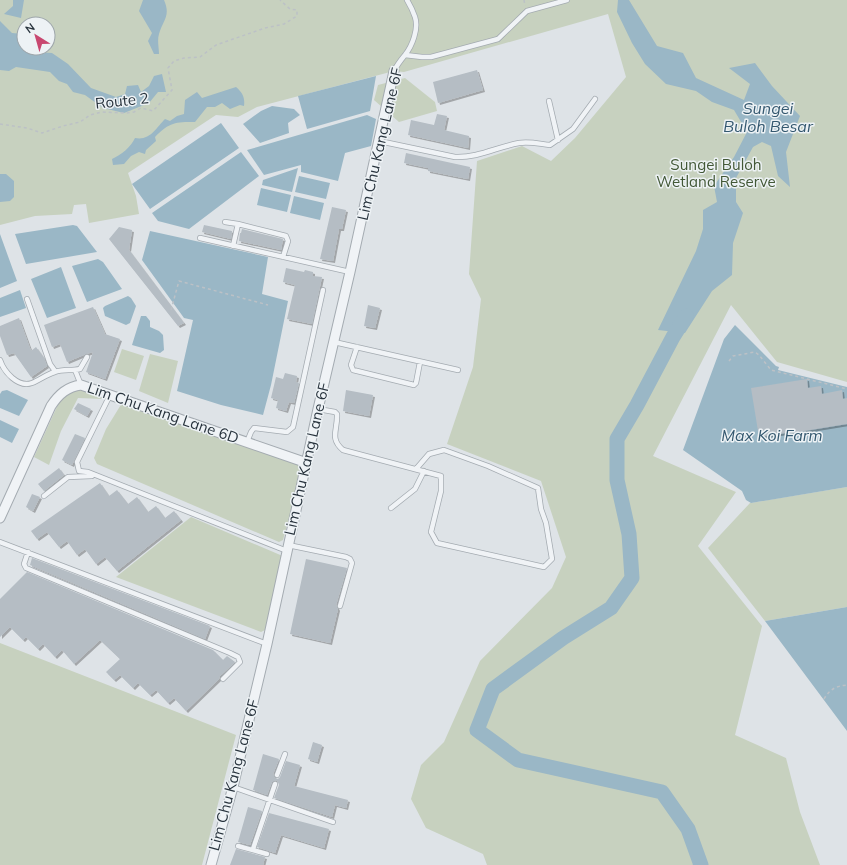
<svg xmlns="http://www.w3.org/2000/svg" width="847" height="865" font-family="Mulish,sans-serif">
	<style>
		.green { fill: #c7d1bf; fill-rule: evenodd }
		.water { fill: #9ab7c6 }
		.lines { fill: none; stroke-linecap: round; stroke-linejoin: round }
		.stream { stroke: #9ab7c6; stroke-width: 2.5 }
		.river { stroke: #9ab7c6; stroke-width: 15 }
		.building { fill: #b5bdc4; filter: url(#shadow) }
		.lane-casing { stroke: #a4abb1; stroke-width: 6 }
		.street-casing { stroke: #a4abb1; stroke-width: 11 }
		.path { stroke: #bcc1c6; stroke-width: 1.5; stroke-dasharray: 3 3; stroke-linecap: butt }
		.lane { stroke: #f0f3f6; stroke-width: 4.5 }
		.street { stroke: #f0f3f6; stroke-width: 9 }
		.labels { text-anchor: middle; stroke-width: 3; stroke-linejoin: round; paint-order: stroke }
		.street-label { font-size: 15px; fill: #28333d; stroke: #edf2f5 }
		.park-label { font-size: 15px; fill: #425836; stroke: #edf2f5 }
		.water-label { font-size: 16px; font-style: italic; fill: #34586f; stroke: #edf2f5 }
	</style>
	<defs>
		<filter id="shadow"><feDropShadow dx="2" dy="2" stdDeviation="0" flood-color="#0004"/></filter>
	</defs>
	<rect width="100%" height="100%" fill="#dee3e7"/>
	<!-- green -->
	<path class="green" d="M0 0H847V382L777 362 731 305 653 456 736 492 698 546 762 626 735 735 786 758 800 812 820 865H487L483 854 426 828 411 799 421 765 444 742 480 661 552 588 566 557 541 481 447 444 473 367 481 299 469 274 477 161 522 146 551 161 575 138 626 77 608 14 404 72 394 71 257 107 238 117 216 115 128 173 136 196 139 214 89 223 86 204 74 205 72 214 35 216 0 225ZM24 24H48V48H24Z
		M405 78 435 102 437 111 399 122 374 100 378 85Z
		M122 349 144 356 136 380 114 372Z
		M150 354 178 361 168 403 139 391Z
		M72 388 105 393 104 399 78 398 61 431 49 465 34 457 61 398Z
		M122 403 300 464 303 467 283 540 279 542 97 464 94 458 106 429Z
		M847 487V607L765 621 708 548 750 503Z
		M191 517 285 557 267 629 261 632 116 577Z
		M0 643 236 735 202 865H0Z"/>
	<!-- water -->
	<path class="water" d="M13 0H24L21 18 4 14 13 6Z
		M143 0H164C171 16 163 20 159 34 157 40 159 48 159 54H154L148 41 152 33 139 11Z
		M618 0H629L657 46 683 53 696 78 744 100 750 84 729 68 755 63 772 86 800 116 786 152 790 187 778 176 771 146 762 142 753 147 736 178V202L743 213 733 243 732 275 712 291 685 333 658 330 696 251 703 229V210L717 202 714 186 734 157 747 132 734 110 712 102 696 91 666 84 645 64 632 43 617 12Z
		M0 21 12 33 24 34V48H35L37 52 52 53 68 64 91 88 116 97 125 94 127 86 138 85 141 92 149 86 154 76 162 74 166 92H158L149 103 124 113 103 108 85 95 73 92 67 84 59 81 50 72 16 67 9 71 0 70Z
		M376 76 370 111 307 129 298 96Z
		M236 87C243 93 245 98 244 106L240 105 230 109 222 103 215 107H207L195 122C175 122 170 122 155 137L156 141 146 150 145 154 139 152 131 156 124 164 113 165 112 159C121 155 131 147 135 138 150 141 156 128 165 119L170 121 177 116 184 114 185 100 197 92 202 98Z
		M272 106 294 109 300 115 288 123 289 133 260 143 243 124 261 111Z
		M367 115 376 119 371 146 345 153 338 181 301 172V165L264 175 247 150Z
		M221 123 239 148 150 209 132 184Z
		M241 152 259 176 189 229 158 221 152 213Z
		M298 168 292 192 262 185 263 180Z
		M0 174H6L14 181V197L10 201 0 202Z
		M299 176 330 183 326 199 295 192Z
		M261 188 291 195 287 212 257 205Z
		M294 196 324 203 320 220 290 213Z
		M73 225 77 226 97 252 26 264 15 234Z
		M150 231 268 257 262 294 288 301 271 385 263 415 221 405 177 391 193 320 184 318 142 260Z
		M0 234 17 281 0 288Z
		M98 259 103 262 122 289 87 302 72 266Z
		M61 267 76 308 47 318 31 279Z
		M20 290 26 308 0 317V298Z
		M128 296 131 298 136 306 130 323 126 325 105 316 103 308 105 306Z
		M141 316H146L150 321V327L159 331 163 335 164 350 160 353 132 345Z
		M735 325 776 366 779 367 778 370 847 387V487L751 503 746 500 742 491 683 450 724 339Z
		M7 390 28 400 19 416 0 408V394L2 391Z
		M0 420 19 429 12 443 0 437Z
		M847 607V731L765 621Z"/>
	<g class="lines">
		<!-- stream -->
		<path class="stream" d="M694 865 698 859"/>
		<!-- river -->
		<path class="river" d="M686 316 673 337 637 405 617 439V480L629 534 632 578 611 608 563 638 493 689 477 730 518 760 662 792 688 829 701 865"/>
	</g>
	<!-- building -->
	<path class="building" d="M477 70 483 90 438 103 433 82Z
		M437 114 447 116 444 130 469 136 468 148 408 135 411 120 434 125Z
		M406 153 470 167 468 179 428 171V168L404 163Z
		M332 207 346 210 342 229H339L333 261 320 259Z
		M204 225 232 231 231 239 202 232Z
		M119 227 132 230 129 250 184 323 178 326 109 239Z
		M242 229 283 239 281 250 239 241 240 233H241Z
		M286 268 304 272 305 270 313 272V276L322 277 312 324 287 319 295 285 283 282Z
		M368 305 380 308 375 328 364 326Z
		M93 307 105 334 120 339 105 379 86 372 93 352 86 354 67 362 60 344 52 347 44 325Z
		M19 318 31 351 36 347 44 358 47 366 31 377 14 353 7 355 0 336V326Z
		M285 373 297 376 296 382 299 383 294 403 289 402 286 411 276 408 278 400 271 398 276 377 283 379Z
		M807 379 808 388 821 386 822 394 842 390 843 399 847 398V424L786 434V433L759 437 751 388Z
		M346 390 373 395 369 416 343 411Z
		M78 403 91 409 87 416 74 409Z
		M75 434 85 438 72 465 62 460Z
		M59 468 64 475 44 491 38 484Z
		M100 483 109 496 117 490 128 504 137 497 148 512 156 506 165 518 174 511 181 520 117 571 105 557 96 564 85 549 77 555 67 541 59 547 47 532 37 539 31 531Z
		M32 494 40 497 33 511 26 507Z
		M32 558 210 626 205 639 30 565Z
		M306 559 347 568 336 605 338 609 330 643 290 634Z
		M27 572 213 650 223 660 227 656 235 662 220 676 219 679 186 711 174 698 168 703 156 690 150 695 138 683 133 688 120 675 114 680 106 672 120 659 100 640 74 664 62 650 55 657 43 644 38 649 26 637 23 640 10 627 0 637V599Z
		M313 742 322 745 317 762 308 759Z
		M263 754 279 759 273 774 275 778 278 779 280 777 286 761 300 765 294 786 348 800 346 808 335 805 332 817 274 798 279 785 278 782 276 780 272 782 267 795 253 790Z
		M248 807 262 811 250 845 238 842Z
		M269 813 329 829 324 848 281 835 275 853 257 847Z
		M236 849 265 857 263 865H230Z"/>
	<g class="lines">
		<defs>
			<path id="lane" d="M405 55 422 57H431L498 39 527 11 567 0
				M394 71C397 65 400 61 405 55 412 46 419 29 415 17 413 11 410 5 407 0
				M549 101 558 140
				M379 141 455 157C478 158 497 147 519 143 529 141 540 144 550 145L573 129 595 99
				M225 222 238 224 286 236 288 241 283 257
				M200 238 350 272
				M233 246 238 224
				M27 299 50 364 55 371
				M334 342 458 370
				M357 347 351 365 353 370 414 385 416 383 420 362
				M0 360C4 372 18 388 32 383 40 380 47 374 55 372 63 369 71 371 80 369L87 357
				M75 370 81 385
				M110 395 77 462 79 471 88 472 287 551
				M318 409 335 412 337 414C338 430 329 438 343 450L441 476V491L431 532 437 543 544 567 552 559 546 523 541 509 538 488 488 466 444 450 429 454 416 469
				M247 442 251 432 254 428 287 432 293 427 323 290
				M44 496 68 477 92 476
				M391 508 415 489 424 471
				M0 542 267 644
				M288 545 346 557 350 559 352 563 340 606
				M28 552 24 564 26 568 230 653 238 657 240 662 223 679
				M277 775 285 754
				M233 787 333 822
				M238 846 267 854
				M253 849 275 784"/>
			<path id="street" d="M0 518 51 406C59 394 67 387 81 385L307 463
				M211 865 233 787 267 644 318 409 350 272 394 71"/>
		</defs>
		<!-- lane casing -->
		<use href="#lane" class="lane-casing"/>
		<!-- street casing -->
		<use href="#street" class="street-casing"/>
		<!-- path -->
		<path class="path" d="M524 0 525 6
			M0 124 27 128 42 133 63 126 80 122 90 115 102 112 126 113 134 112 141 108 153 111 172 90 168 68 174 61 184 58 200 57 216 45 265 28 284 24 297 16V10L290 9 280 0
			M171 310 179 281 268 305
			M729 361 733 356 755 352 759 355 771 370 847 389
			M824 699C830 689 836 686 847 685"/>
		<!-- lane -->
		<use href="#lane" class="lane"/>
		<!-- street -->
		<use href="#street" class="street"/>
	</g>
	<g class="labels">
		<!-- street labels -->
		<g class="street-label">
			<text transform="translate(122 101) rotate(-6)" y="5">Route 2</text>
			<text transform="translate(380 144) rotate(-77)" y="5">Lim Chu Kang Lane 6F</text>
			<text transform="translate(163 413) rotate(19)" y="5">Lim Chu Kang Lane 6D</text>
			<text transform="translate(307 459) rotate(-77)" y="5">Lim Chu Kang Lane 6F</text>
			<text transform="translate(234 775) rotate(-75)" y="5">Lim Chu Kang Lane 6F</text>
		</g>
		<!-- park labels -->
		<g class="park-label">
			<text x="716" y="170">Sungei Buloh<tspan x="716" dy="17">Wetland Reserve</tspan></text>
		</g>
		<!-- water labels -->
		<g class="water-label">
			<text x="768" y="114">Sungei<tspan x="768" dy="18">Buloh Besar</tspan></text>
			<text x="772" y="441">Max Koi Farm</text>
		</g>
	</g>
	<!-- north arrow -->
	<g transform="translate(36 36) rotate(323)"><circle r="19" fill="#edf2f5" stroke="#9ea6ab"/>
	<path d="M0-3L7 15L0 10L-7 15Z" fill="#c84770"/>
	<text y="-6" font-size="11" font-weight="bold" text-anchor="middle" fill="#28333d">N</text>
	</g>
</svg>
